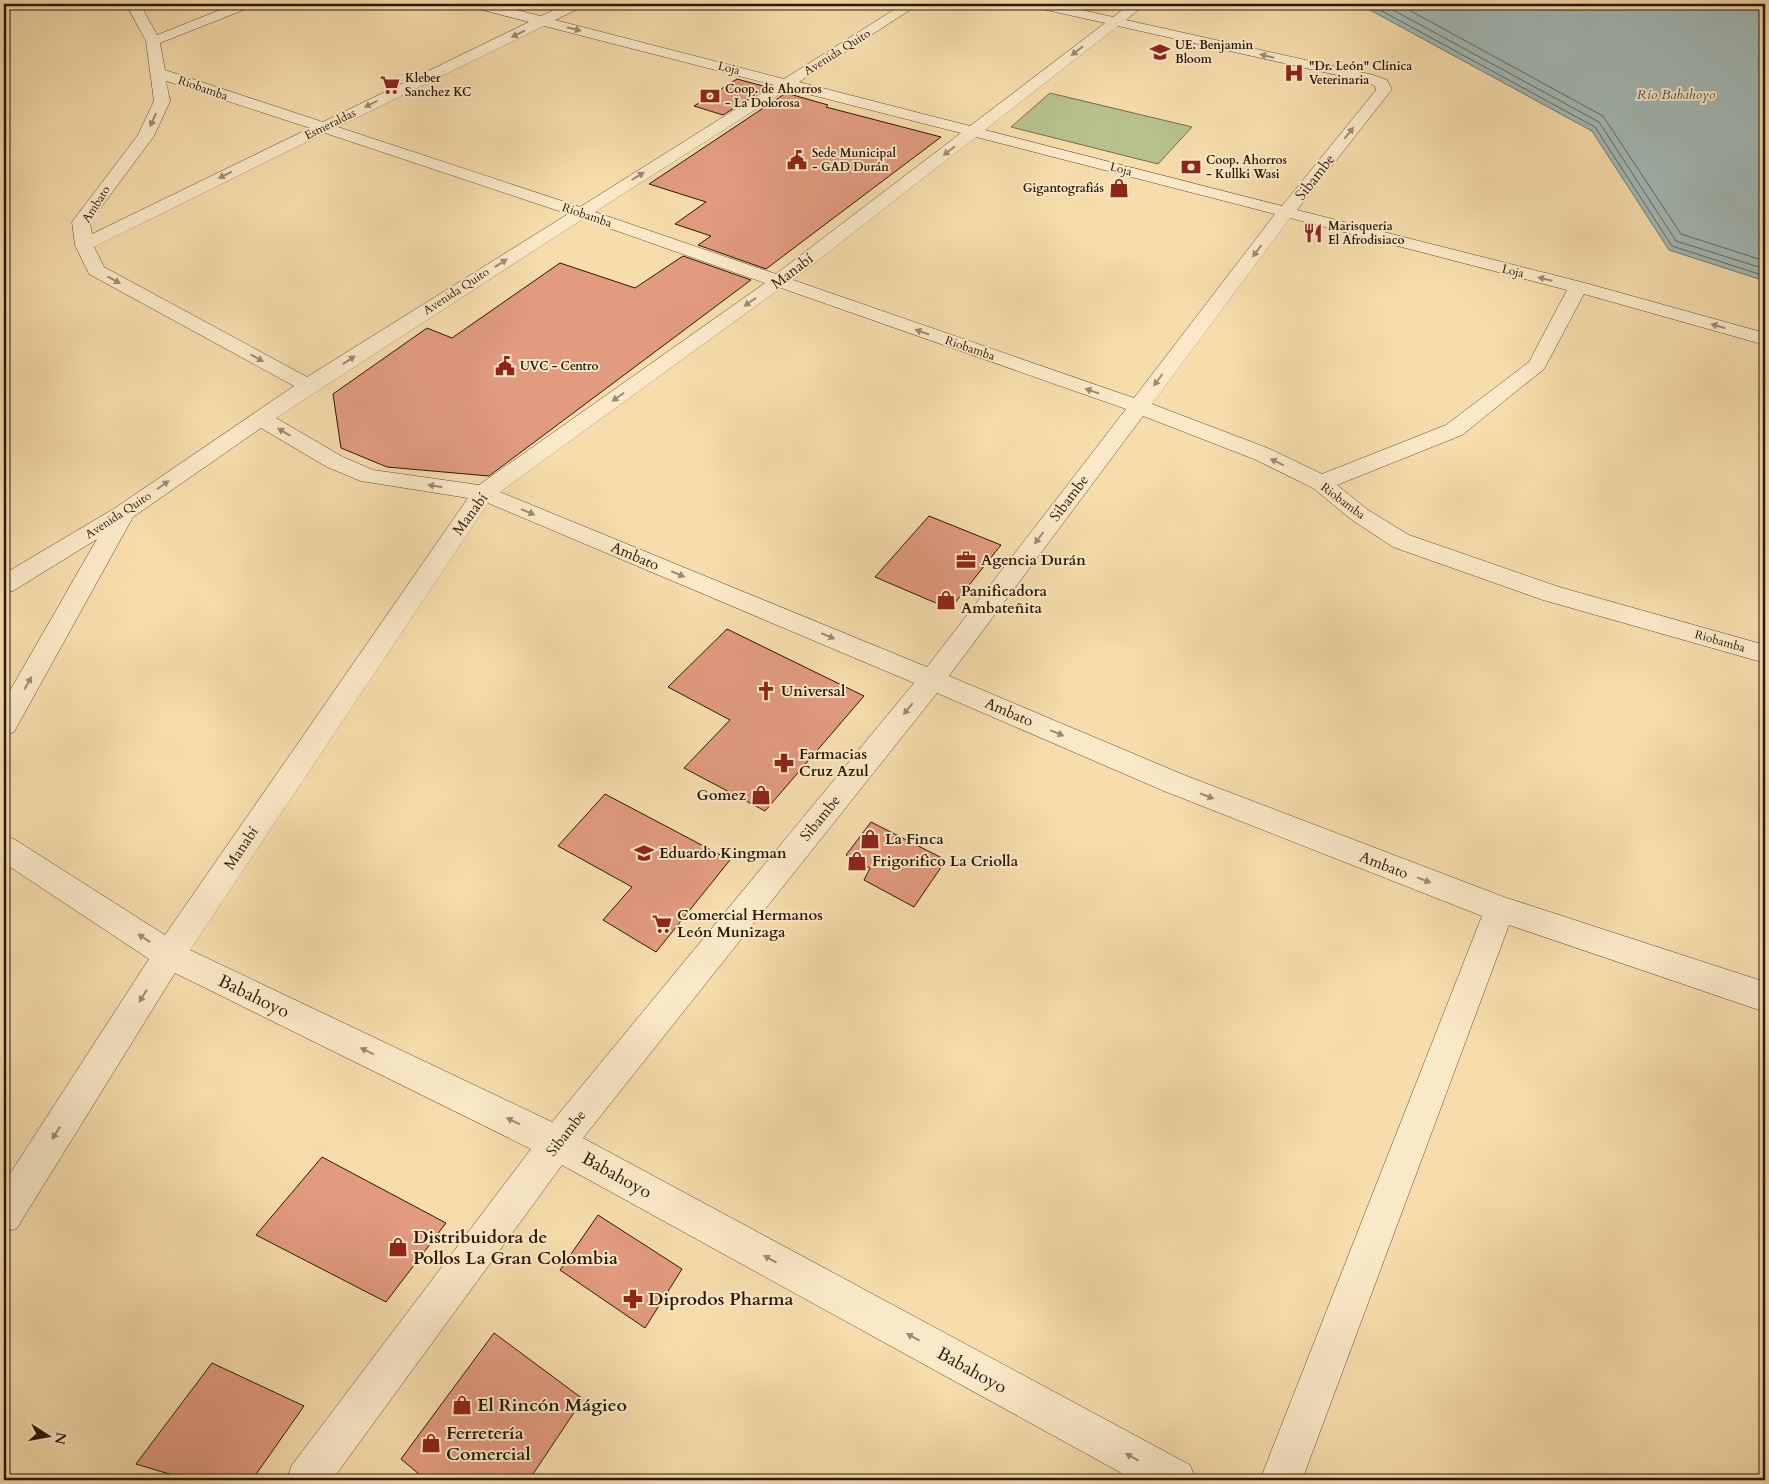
<svg xmlns="http://www.w3.org/2000/svg" width="1769" height="1484" font-family="Cardo,serif">
	<style>
		.green { fill: #b8c28d; stroke: #716c48 }
		.water { fill: #a2b9b5; stroke: #72786e }
		.lines { fill: none; stroke-linecap: round; stroke-linejoin: round }
		.shore { stroke: #66685c; stroke-width: 1 }
		.building { fill: #e29b7f; stroke: #2a1704 }
		.minor-casing { stroke: #5d482e; stroke-width: 1 }
		.minor { fill: #fae9c9; fill-rule: evenodd }
		.oneway { fill: #9c8a70 }
		.labels { text-anchor: middle; stroke-width: 4; stroke-linejoin: round; paint-order: stroke }
		.far-poi-label { font-size: 12px; font-weight: bold; fill: #2a1704; stroke: #fae9c9; text-anchor: start }
		.far-street-label { font-size: 12px; fill: #2a1704; stroke: #fae9c9 }
		.far-water-label { font-size: 14px; font-style: italic; fill: #545042; stroke: #fae9c9 }
		.street-label { font-size: 15px; fill: #2a1704; stroke: #fae9c9 }
		.poi-label { font-size: 15px; font-weight: bold; fill: #2a1704; stroke: #fae9c9; text-anchor: start }
		.near-street-label { font-size: 18px; fill: #2a1704; stroke: #fae9c9 }
		.near-poi-label { font-size: 18px; font-weight: bold; fill: #2a1704; stroke: #fae9c9; text-anchor: start }
	</style>
	<rect width="100%" height="100%" fill="#f7ddac"/>
	<filter id="stains"><feTurbulence type="fractalNoise" baseFrequency=".004" numOctaves="4"/><feColorMatrix values="0 0 0 0 .2 0 0 0 0 .09 0 0 0 0 .02 0 0 0 .5 -.17"/></filter>
	<radialGradient id="worn" r=".72"><stop offset=".6" stop-color="#630" stop-opacity="0"/><stop offset="1" stop-color="#630" stop-opacity=".3"/></radialGradient>
	<!-- green -->
	<path class="green" d="M1050 93 1192 127 1158 164 1011 127Z"/>
	<!-- water -->
	<path class="water" d="M1359 4H1765V281L1669 250 1592 131Z"/>
	<g class="lines">
		<!-- shore -->
		<path class="shore" d="M1369 4 1595 127 1672 246 1765 276
			M1382 4 1599 122 1676 241 1765 269
			M1398 4 1603 116 1681 234 1765 261"/>
	</g>
	<!-- building -->
	<path class="building" d="M737 79 767 87 723 115 694 106Z
		M786 93 828 105 826 107 941 137 766 269 698 245 711 236 675 224 706 202 649 184Z
		M683 256 751 280 489 476 387 467 341 448 333 394 427 328 452 338 560 263 635 288Z
		M929 516 1001 545 950 609 875 577Z
		M727 629 864 696 765 811 684 768 730 720 668 687Z
		M605 794 730 860 656 952 603 920 632 887 558 846Z
		M871 822 946 860 914 907 864 880 870 868 846 855Z
		M322 1157 446 1223 386 1302 256 1235Z
		M598 1215 682 1269 645 1328 560 1270Z
		M494 1333 583 1399 529 1480H426L401 1459Z
		M212 1363 304 1406 252 1480H189L136 1464Z"/>
	<g class="lines">
		<defs>
			<path id="minor" d="M126 4H140L157 35 235 4H253L251 7 160 43 165 70 323 122 529 22 471 7 469 4H491L541 16 567 4H584L582 7 555 20 784 79 903 4H919L799 82 970 126 1105 23 1033 7 1031 4H1055L1113 17 1130 4H1145L1126 20 1373 75 1387 80 1392 90 1389 93 1297 210 1585 283 1765 333V345L1584 294 1544 369 1462 435 1337 485 1368 510 1409 535 1559 587 1765 645V663L1543 600 1393 547 1352 520 1313 488 1254 459 1143 416 949 676 1184 775 1504 897 1765 982V1012L1509 925 1302 1480H1260L1482 916 1164 791 937 693 583 1138 1190 1465 1196 1480H1134L562 1165 332 1480H286L292 1465 531 1149 175 973 17 1228 4 1233V1183L149 959 4 863V836L14 839 165 935 468 498 361 481 327 467 261 428 133 517 14 732 4 735V701L97 539 13 591 4 593V574L115 508 294 386 89 274 75 245 72 222 138 135 154 101 146 41ZM544 26 774 85 580 207 338 127ZM1118 26 1368 82 1375 86 1376 90 1282 206 985 130ZM166 81 310 128 92 234 90 222 154 136 170 101ZM788 89 961 133 776 274 595 212ZM325 133 568 214 307 377 104 267 94 247ZM976 137 1275 214 1134 398 793 280ZM1290 218 1567 290 1529 362 1446 425 1322 474 1270 449 1152 404ZM583 219 765 283 479 485 373 470 343 457 276 418ZM781 288 1126 409 927 667 500 492ZM488 503 914 683 552 1122 190 950Z"/>
		</defs>
		<!-- minor casing -->
		<use href="#minor" class="minor-casing"/>
		<!-- minor -->
		<use href="#minor" class="minor"/>
	</g>
	<!-- one-way arrows -->
	<defs><path id="oneway-solid" d="M-6-.8H1V-3.2L6.5 0L1 3.2V.8H-6Z" transform="scale(1.25)"/></defs>
	<g class="oneway">
		<use href="#oneway-solid" transform="translate(574 29) rotate(14)"/>
		<use href="#oneway-solid" transform="translate(518 34) rotate(154)"/>
		<use href="#oneway-solid" transform="translate(1077 51) rotate(142)"/>
		<use href="#oneway-solid" transform="translate(1267 56) rotate(-167)"/>
		<use href="#oneway-solid" transform="translate(371 104) rotate(154)"/>
		<use href="#oneway-solid" transform="translate(153 120) rotate(114)"/>
		<use href="#oneway-solid" transform="translate(1349 133) rotate(-52)"/>
		<use href="#oneway-solid" transform="translate(949 151) rotate(142)"/>
		<use href="#oneway-solid" transform="translate(225 175) rotate(154)"/>
		<use href="#oneway-solid" transform="translate(638 176) rotate(-32)"/>
		<use href="#oneway-solid" transform="translate(1257 251) rotate(127)"/>
		<use href="#oneway-solid" transform="translate(501 263) rotate(-33)"/>
		<use href="#oneway-solid" transform="translate(1545 279) rotate(-166)"/>
		<use href="#oneway-solid" transform="translate(114 280) rotate(29)"/>
		<use href="#oneway-solid" transform="translate(750 302) rotate(145)"/>
		<use href="#oneway-solid" transform="translate(1718 326) rotate(-165)"/>
		<use href="#oneway-solid" transform="translate(922 332) rotate(-161)"/>
		<use href="#oneway-solid" transform="translate(257 358) rotate(29)"/>
		<use href="#oneway-solid" transform="translate(349 360) rotate(-33)"/>
		<use href="#oneway-solid" transform="translate(1158 380) rotate(127)"/>
		<use href="#oneway-solid" transform="translate(1092 391) rotate(-161)"/>
		<use href="#oneway-solid" transform="translate(618 397) rotate(145)"/>
		<use href="#oneway-solid" transform="translate(284 432) rotate(-149)"/>
		<use href="#oneway-solid" transform="translate(1277 462) rotate(-154)"/>
		<use href="#oneway-solid" transform="translate(163 485) rotate(-35)"/>
		<use href="#oneway-solid" transform="translate(435 486) rotate(-171)"/>
		<use href="#oneway-solid" transform="translate(528 512) rotate(23)"/>
		<use href="#oneway-solid" transform="translate(1039 538) rotate(127)"/>
		<use href="#oneway-solid" transform="translate(678 574) rotate(23)"/>
		<use href="#oneway-solid" transform="translate(828 636) rotate(23)"/>
		<use href="#oneway-solid" transform="translate(28 683) rotate(-61)"/>
		<use href="#oneway-solid" transform="translate(908 709) rotate(129)"/>
		<use href="#oneway-solid" transform="translate(1057 733) rotate(23)"/>
		<use href="#oneway-solid" transform="translate(1207 796) rotate(21)"/>
		<use href="#oneway-solid" transform="translate(1424 880) rotate(21)"/>
		<use href="#oneway-solid" transform="translate(144 938) rotate(-147)"/>
		<use href="#oneway-solid" transform="translate(143 996) rotate(122)"/>
		<use href="#oneway-solid" transform="translate(367 1051) rotate(-154)"/>
		<use href="#oneway-solid" transform="translate(513 1121) rotate(-154)"/>
		<use href="#oneway-solid" transform="translate(56 1133) rotate(122)"/>
		<use href="#oneway-solid" transform="translate(770 1259) rotate(-151)"/>
		<use href="#oneway-solid" transform="translate(913 1337) rotate(-151)"/>
		<use href="#oneway-solid" transform="translate(1132 1457) rotate(-151)"/>
	</g>
	<!-- icons -->
	<defs>
		<symbol id="school-bare" viewBox="-9 -9 18 18"><path d="M0-5L7-2L0 1L-7-2ZM-4 1L0 2.5L4 1V4Q0 6-4 4Z" fill="#8f2418" stroke="#fae9c9" stroke-width="2.5" paint-order="stroke"/></symbol>
		<symbol id="hospital-bare" viewBox="-9 -9 18 18"><path d="M-5-5h3v3.5h4V-5h3V5h-3V1.5h-4V5h-3Z" fill="#8f2418" stroke="#fae9c9" stroke-width="2.5" paint-order="stroke"/></symbol>
		<symbol id="supermarket-bare" viewBox="-9 -9 18 18"><path d="M-6-5.5h2.5l.6 2H6L4.5 2H-2.5L-4.4-4H-6ZM-1.5 3.2a1.3 1.3 0 1 0 .1 0ZM3 3.2a1.3 1.3 0 1 0 .1 0Z" fill="#8f2418" stroke="#fae9c9" stroke-width="2.5" paint-order="stroke"/></symbol>
		<symbol id="bank-bare" viewBox="-9 -9 18 18"><path d="M-6-4H6V4H-6ZM0-2.3a2.3 2.3 0 1 0 0 4.6a2.3 2.3 0 1 0 0-4.6Z" fill="#8f2418" stroke="#fae9c9" stroke-width="2.5" paint-order="stroke"/></symbol>
		<symbol id="civic-bare" viewBox="-9 -9 18 18"><path d="M-.6-6.5H3V-4.5H.6V-3L4-1V1h2V6H-6V1h2V-1L-.6-3ZM-1.2 2.5V6h2.4V2.5Z" fill="#8f2418" stroke="#fae9c9" stroke-width="2.5" paint-order="stroke"/></symbol>
		<symbol id="shop-bare" viewBox="-9 -9 18 18"><path d="M-5-2.5h2.3a2.7 3.5 0 0 1 5.4 0H5L5.5 6h-11ZM-1.5-2.5h3a1.5 2.3 0 0 0-3 0Z" fill="#8f2418" stroke="#fae9c9" stroke-width="2.5" paint-order="stroke"/></symbol>
		<symbol id="restaurant-bare" viewBox="-9 -9 18 18"><path d="M-5-6h1v4h1v-4h1v4h1v-4h1v5L-1.5 .5V6h-2V.5L-5-1ZM5-6V6H3V1.5H1.5Q1.5-4 5-6Z" fill="#8f2418" stroke="#fae9c9" stroke-width="2.5" paint-order="stroke"/></symbol>
		<symbol id="office-bare" viewBox="-9 -9 18 18"><path d="M-6-3h4V-5.5h4V-3h4V5H-6ZM-1-4.5V-3h2v-1.5ZM-6 0V1H6V0Z" fill="#8f2418" stroke="#fae9c9" stroke-width="2.5" paint-order="stroke"/></symbol>
		<symbol id="church-bare" viewBox="-9 -9 18 18"><path d="M-1.2-6h2.4v3.5h3.3v2.4h-3.3V6h-2.4V-.1h-3.3v-2.4h3.3Z" fill="#8f2418" stroke="#fae9c9" stroke-width="2.5" paint-order="stroke"/></symbol>
		<symbol id="pharmacy-bare" viewBox="-9 -9 18 18"><path d="M-2-6h4v4h4v4h-4v4h-4v-4h-4v-4h4Z" fill="#8f2418" stroke="#fae9c9" stroke-width="2.5" paint-order="stroke"/></symbol>
	</defs>
	<g fill-rule="evenodd">
		<use href="#school-bare" x="1146" y="38" width="28" height="28"/>
		<use href="#hospital-bare" x="1280" y="59" width="28" height="28"/>
		<use href="#supermarket-bare" x="376" y="71" width="28" height="28"/>
		<use href="#bank-bare" x="696" y="82" width="28" height="28"/>
		<use href="#civic-bare" x="783" y="146" width="28" height="28"/>
		<use href="#bank-bare" x="1177" y="153" width="28" height="28"/>
		<use href="#shop-bare" x="1105" y="174" width="28" height="28"/>
		<use href="#restaurant-bare" x="1299" y="219" width="28" height="28"/>
		<use href="#civic-bare" x="491" y="352" width="28" height="28"/>
		<use href="#office-bare" x="952" y="546" width="28" height="28"/>
		<use href="#shop-bare" x="932" y="586" width="28" height="28"/>
		<use href="#church-bare" x="752" y="677" width="28" height="28"/>
		<use href="#pharmacy-bare" x="770" y="749" width="28" height="28"/>
		<use href="#shop-bare" x="747" y="781" width="28" height="28"/>
		<use href="#shop-bare" x="856" y="825" width="28" height="28"/>
		<use href="#school-bare" x="630" y="839" width="28" height="28"/>
		<use href="#shop-bare" x="843" y="847" width="28" height="28"/>
		<use href="#supermarket-bare" x="648" y="910" width="28" height="28"/>
		<use href="#shop-bare" x="384" y="1233" width="28" height="28"/>
		<use href="#pharmacy-bare" x="619" y="1285" width="28" height="28"/>
		<use href="#shop-bare" x="448" y="1391" width="28" height="28"/>
		<use href="#shop-bare" x="417" y="1429" width="28" height="28"/>
	</g>
	<g class="labels">
		<!-- far-poi labels -->
		<g class="far-poi-label">
			<text x="1175" y="49">UE. Benjamin<tspan x="1175" dy="14">Bloom</tspan></text>
			<text x="1309" y="70">"Dr. León" Clínica<tspan x="1309" dy="14">Veterinaria</tspan></text>
			<text x="405" y="82">Kleber<tspan x="405" dy="14">Sanchez KC</tspan></text>
			<text x="725" y="93">Coop. de Ahorros<tspan x="725" dy="14">- La Dolorosa</tspan></text>
			<text x="812" y="157">Sede Municipal<tspan x="812" dy="14">- GAD Durán</tspan></text>
			<text x="1206" y="164">Coop. Ahorros<tspan x="1206" dy="14">- Kullki Wasi</tspan></text>
			<text x="1104" y="192" text-anchor="end">Gigantografiás</text>
			<text x="1328" y="230">Marisquería<tspan x="1328" dy="14">El Afrodisiaco</tspan></text>
			<text x="520" y="370">UVC - Centro</text>
		</g>
		<!-- far-street labels -->
		<g class="far-street-label">
			<text transform="translate(837 52) rotate(-32)" y="4">Avenida Quito</text>
			<text transform="translate(729 68) rotate(14)" y="4">Loja</text>
			<text transform="translate(203 88) rotate(19)" y="4">Riobamba</text>
			<text transform="translate(330 124) rotate(-26)" y="4">Esmeraldas</text>
			<text transform="translate(1121 169) rotate(15)" y="4">Loja</text>
			<text transform="translate(96 204) rotate(-57)" y="4">Ambato</text>
			<text transform="translate(587 215) rotate(19)" y="4">Riobamba</text>
			<text transform="translate(1513 271) rotate(14)" y="4">Loja</text>
			<text transform="translate(456 291) rotate(-33)" y="4">Avenida Quito</text>
			<text transform="translate(970 348) rotate(19)" y="4">Riobamba</text>
			<text transform="translate(1343 501) rotate(37)" y="4">Riobamba</text>
			<text transform="translate(118 515) rotate(-33)" y="4">Avenida Quito</text>
			<text transform="translate(1720 641) rotate(16)" y="4">Riobamba</text>
		</g>
		<!-- far-water labels -->
		<g class="far-water-label">
			<text x="1676" y="99">Río Babahoyo</text>
		</g>
		<!-- street labels -->
		<g class="street-label">
			<text transform="translate(1315 177) rotate(-52)" y="5">Sibambe</text>
			<text transform="translate(792 271) rotate(-37)" y="5">Manabí</text>
			<text transform="translate(1069 498) rotate(-53)" y="5">Sibambe</text>
			<text transform="translate(470 514) rotate(-54)" y="5">Manabí</text>
			<text transform="translate(635 556) rotate(23)" y="5">Ambato</text>
			<text transform="translate(1009 712) rotate(23)" y="5">Ambato</text>
			<text transform="translate(820 818) rotate(-51)" y="5">Sibambe</text>
			<text transform="translate(241 848) rotate(-56)" y="5">Manabí</text>
			<text transform="translate(1384 865) rotate(21)" y="5">Ambato</text>
			<text transform="translate(566 1133) rotate(-52)" y="5">Sibambe</text>
		</g>
		<!-- poi labels -->
		<g class="poi-label">
			<text x="981" y="565">Agencia Durán</text>
			<text x="961" y="596">Panificadora<tspan x="961" dy="17">Ambateñita</tspan></text>
			<text x="781" y="696">Universal</text>
			<text x="799" y="759">Farmacias<tspan x="799" dy="17">Cruz Azul</tspan></text>
			<text x="746" y="800" text-anchor="end">Gomez</text>
			<text x="885" y="844">La Finca</text>
			<text x="659" y="858">Eduardo Kingman</text>
			<text x="872" y="866">Frigorifico La Criolla</text>
			<text x="677" y="920">Comercial Hermanos<tspan x="677" dy="17">León Munizaga</tspan></text>
		</g>
		<!-- near-street labels -->
		<g class="near-street-label">
			<text transform="translate(254 996) rotate(26)" y="6">Babahoyo</text>
			<text transform="translate(617 1175) rotate(29)" y="6">Babahoyo</text>
			<text transform="translate(972 1370) rotate(29)" y="6">Babahoyo</text>
		</g>
		<!-- near-poi labels -->
		<g class="near-poi-label">
			<text x="413" y="1243">Distribuidora de<tspan x="413" dy="21">Pollos La Gran Colombia</tspan></text>
			<text x="648" y="1305">Diprodos Pharma</text>
			<text x="477" y="1411">El Rincón Mágieo</text>
			<text x="446" y="1439">Ferretería<tspan x="446" dy="21">Comercial</tspan></text>
		</g>
	</g>
	<!-- margin -->
	<rect width="1769" height="1484" fill="none" stroke="#f7ddac" stroke-width="20"/>
	<rect x="5" y="5" width="1759" height="1474" fill="none" stroke="#2a1704" stroke-width="2.5"/>
	<rect x="10" y="10" width="1749" height="1464" fill="none" stroke="#2a1704"/>
	<!-- north arrow -->
	<g transform="translate(48 1436) rotate(101)" stroke="#fae9c9" stroke-width="4" paint-order="stroke">
	<path d="M0-4L9 19L0 12L-9 19Z" fill="#2a1704"/>
	<text y="-8" font-size="14" font-weight="bold" text-anchor="middle" fill="#2a1704">N</text>
	</g>
	<rect width="100%" height="100%" filter="url(#stains)"/>
	<rect width="100%" height="100%" fill="url(#worn)"/>
</svg>
